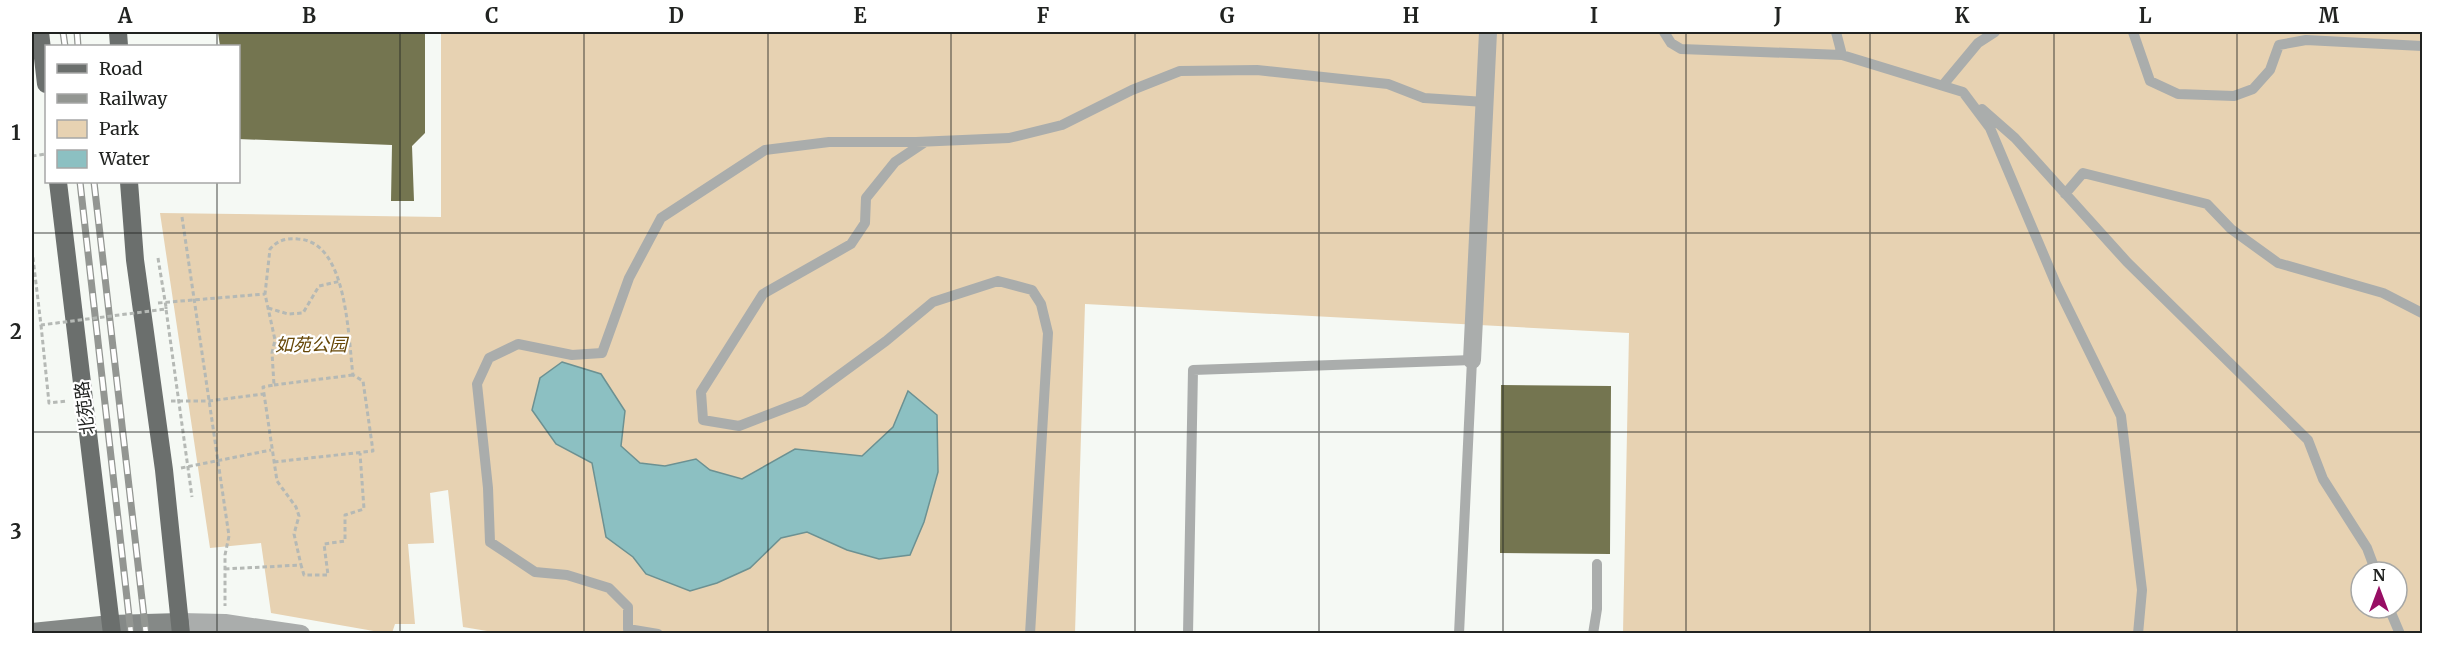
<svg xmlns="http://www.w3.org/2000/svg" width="2454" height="665" font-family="Merriweather,'Noto Sans SC',serif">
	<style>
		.green { fill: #e7d2b2; fill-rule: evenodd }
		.water { fill: #8cc0c2; stroke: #6c9192; stroke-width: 1.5 }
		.building { fill: #747550 }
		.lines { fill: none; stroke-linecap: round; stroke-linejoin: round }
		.path { stroke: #b5b9b5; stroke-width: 3; stroke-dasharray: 4.5 3; stroke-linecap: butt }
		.lane { stroke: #aaadac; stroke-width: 10 }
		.street { stroke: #aaadac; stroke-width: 18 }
		.secondary { stroke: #858987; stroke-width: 18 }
		.primary { stroke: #6b6f6d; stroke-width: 18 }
		.rail-casing { stroke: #939692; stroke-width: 7 }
		.rail { stroke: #fff; stroke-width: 4.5; stroke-dasharray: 14; stroke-linecap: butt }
		.path-bridge { stroke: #b5b9b5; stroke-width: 3; stroke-dasharray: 4.5 3; stroke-linecap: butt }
		.grid { fill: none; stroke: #212321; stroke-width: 1.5; stroke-opacity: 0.55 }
		.labels { text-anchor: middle; stroke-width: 4.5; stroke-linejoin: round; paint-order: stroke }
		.park-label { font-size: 18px; font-style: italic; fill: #664707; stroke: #fff }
		.street-label { font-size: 18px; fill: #212321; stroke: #fff }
		.neatline { fill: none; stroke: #212321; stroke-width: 2 }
		.grid-label { font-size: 20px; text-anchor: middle; font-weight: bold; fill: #212321 }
	</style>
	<rect width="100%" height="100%" fill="#f5f9f4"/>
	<!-- green -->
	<path class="green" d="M441 32H2422V633H1623L1629 333 1085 304 1075 633 505 634 463 627 448 490 430 493 434 543 408 544 415 624H395L392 633H385L271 613 261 543 210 548 160 213 441 217ZM2361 572H2397V608H2361Z"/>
	<!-- water -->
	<path class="water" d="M562 362 601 374 625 411 621 446 640 463 665 466 696 459 710 470 742 479 795 449 862 456 893 427 908 391 937 415 938 472 924 522 910 555 879 559 847 550 807 532 781 538 750 568 717 583 690 591 646 574 633 557 606 537 592 463 556 444 532 410 540 378Z"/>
	<!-- building -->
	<path class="building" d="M218 32H425V133L412 146 414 201H391L392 145 238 139V46H220Z
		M1501 385 1611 386 1610 554 1500 553Z"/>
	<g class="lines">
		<!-- path -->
		<path class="path" d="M32 156 46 154
			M182 217 229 536 225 555V606
			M158 303 265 294
			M166 307V309
			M268 308 288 314 303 313 319 286 341 281
			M41 325 49 403 68 401
			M274 385 353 375
			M171 401H209L263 394
			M274 462 373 451 363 381 353 375C348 339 348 241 298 239 286 238 278 240 270 249L265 294 275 340 272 353 274 385 263 387 277 481 296 507 299 516 294 534 301 565
			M181 468 271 450
			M225 569 301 565 304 575H328L324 544 345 541V515L364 509 360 453"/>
		<!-- lane -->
		<path class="lane" d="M1664 32 1671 43 1681 49 1842 55
			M1836 32 1842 55 1963 92 1990 128 2056 284 2121 416 2142 590 2138 634
			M2133 32 2150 81 2178 94 2234 96 2253 89 2270 70 2279 45 2306 40 2422 46
			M1943 85 1978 43 1995 32
			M1982 109 2015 138 2127 262 2308 440 2323 479 2367 548 2376 572
			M925 142 895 162 866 198 865 223 851 244 763 294 701 392 703 420 739 426 804 401 886 341 933 302 998 281 1032 290 1041 304 1048 333 1030 634
			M2065 194 2083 173 2207 204 2231 229 2278 263 2383 293 2422 313
			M2389 608 2400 634
			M658 634 628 629V607L609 588 567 575 535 572 490 542 488 488 477 384 489 358 518 344 572 355 602 353 629 278 661 218 765 150 829 142H916L1009 138 1062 125 1132 90 1180 71 1257 70 1388 84 1424 98 1485 102
			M1188 634 1193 370 1472 360 1459 634
			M1593 634 1597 609V564"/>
		<!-- street -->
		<path class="street" d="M1472 360 1488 32
			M180 622 225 623 301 634"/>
		<!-- secondary -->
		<path class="secondary" d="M32 632 111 624 180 622"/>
		<!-- primary -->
		<path class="primary" d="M40 32 46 84
			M118 32 119 46
			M58 182 112 634
			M129 182 135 260 164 470 181 634"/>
		<defs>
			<path id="rail" d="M63 32 65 46
				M77 32 78 46
				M80 182 131 634
				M94 182 146 634"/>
		</defs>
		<!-- rail casing -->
		<use href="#rail" class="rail-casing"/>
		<!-- rail -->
		<use href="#rail" class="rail"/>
		<!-- path-bridge -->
		<path class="path-bridge" d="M32 250 41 325 166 309 192 497
			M158 258 166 307"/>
	</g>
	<!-- grid -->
	<path class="grid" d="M217 32V46M400 32V634M584 32V634M768 32V634M951 32V634M1135 32V634M1319 32V634M1503 32V634M1686 32V634M1870 32V634M2054 32V634M2237 32V634M217 182V634M32 233H2422M32 432H2422"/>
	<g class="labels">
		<!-- park labels -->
		<g class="park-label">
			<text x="311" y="351">如苑公园</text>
		</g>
		<!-- street labels -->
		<g class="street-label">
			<text transform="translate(85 408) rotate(-97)" y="6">北苑路</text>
		</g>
	</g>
	<!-- border -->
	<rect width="2454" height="665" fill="none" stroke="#ffffff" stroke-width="66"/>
	<!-- legend -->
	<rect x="45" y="45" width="195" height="138" fill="#ffffff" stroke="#a6a7a6" stroke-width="1.5"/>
	<rect x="57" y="64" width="30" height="9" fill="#6b6f6d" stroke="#a6a7a6" stroke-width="1.5"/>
	<text x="99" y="75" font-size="18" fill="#212321">Road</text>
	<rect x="57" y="94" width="30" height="9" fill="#939692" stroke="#a6a7a6" stroke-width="1.5"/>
	<text x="99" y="105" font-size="18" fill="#212321">Railway</text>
	<rect x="57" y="120" width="30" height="18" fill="#e7d2b2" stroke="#a6a7a6" stroke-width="1.5"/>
	<text x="99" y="135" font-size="18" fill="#212321">Park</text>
	<rect x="57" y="150" width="30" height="18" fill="#8cc0c2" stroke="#a6a7a6" stroke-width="1.5"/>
	<text x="99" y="165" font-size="18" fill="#212321">Water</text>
	<!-- north arrow -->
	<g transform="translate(2379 590)"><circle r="28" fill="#ffffff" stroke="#a6a7a6" stroke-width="1.5"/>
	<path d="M0-4.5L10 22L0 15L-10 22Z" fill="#970e64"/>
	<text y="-9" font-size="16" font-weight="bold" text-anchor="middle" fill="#212321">N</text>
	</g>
	<rect x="33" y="33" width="2388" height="599" class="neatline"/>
	<g class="grid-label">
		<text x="125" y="23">A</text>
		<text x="309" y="23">B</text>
		<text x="492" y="23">C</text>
		<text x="676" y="23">D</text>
		<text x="860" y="23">E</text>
		<text x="1043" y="23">F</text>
		<text x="1227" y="23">G</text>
		<text x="1411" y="23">H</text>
		<text x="1594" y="23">I</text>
		<text x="1778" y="23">J</text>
		<text x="1962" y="23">K</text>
		<text x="2145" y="23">L</text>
		<text x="2329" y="23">M</text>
		<text x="16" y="140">1</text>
		<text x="16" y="339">2</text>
		<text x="16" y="539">3</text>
	</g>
</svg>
